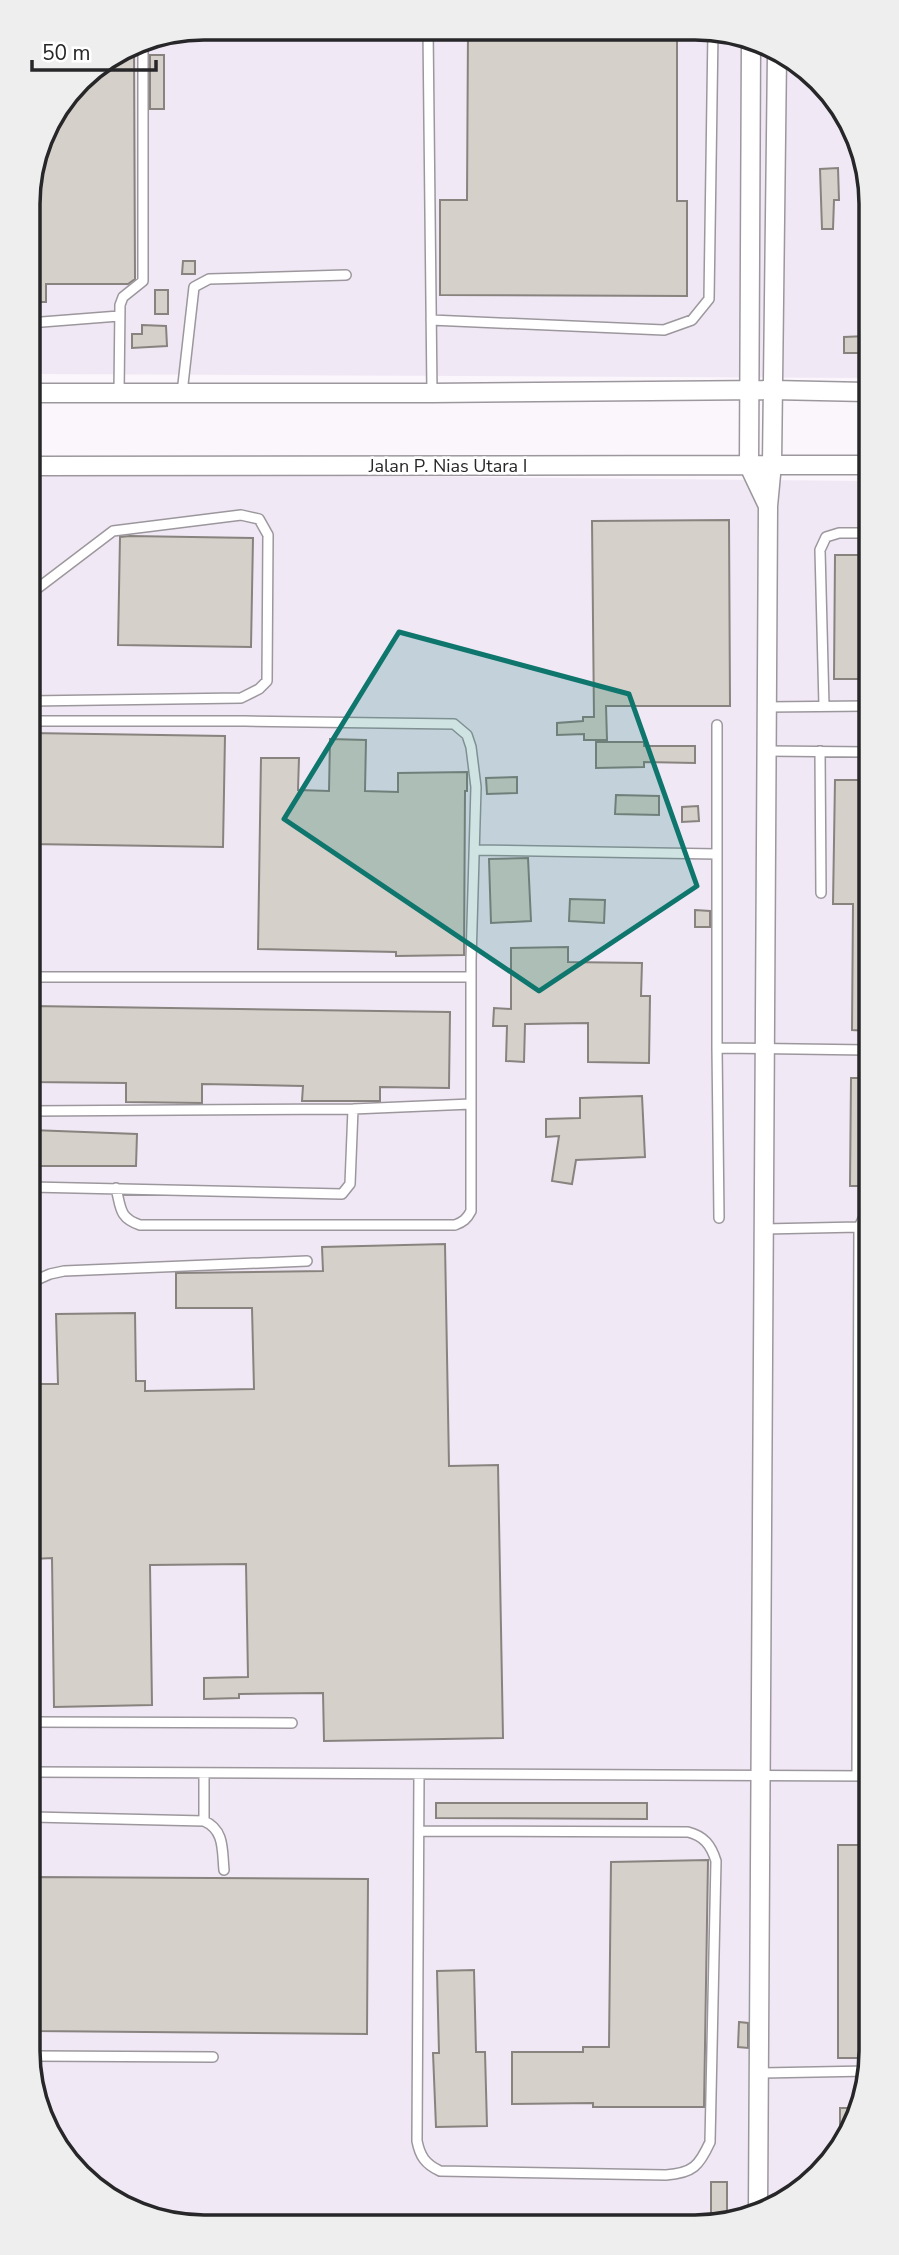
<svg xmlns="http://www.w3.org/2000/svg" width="899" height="2255" font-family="'Nunito Sans',sans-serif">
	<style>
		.built { fill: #f1e8f5 }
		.building { fill: #d5d0ca; stroke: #88837e; stroke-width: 2 }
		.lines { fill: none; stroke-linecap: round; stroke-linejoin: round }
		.lane-casing { stroke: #9c979d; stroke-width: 12 }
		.street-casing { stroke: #9c979d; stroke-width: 21 }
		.lane { stroke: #fff; stroke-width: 9 }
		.street { stroke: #fff; stroke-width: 18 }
		.marked { fill: #0f766e; fill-opacity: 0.2; stroke: #0f766e; stroke-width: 5; stroke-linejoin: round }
		.labels { text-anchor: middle; stroke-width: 5; stroke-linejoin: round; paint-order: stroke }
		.street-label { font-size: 18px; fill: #272628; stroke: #fff }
		.rim { fill: none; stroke: #272628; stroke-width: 3.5 }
	</style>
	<rect width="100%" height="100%" fill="#fbf6fc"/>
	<!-- built -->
	<path class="built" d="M204 28 729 31 811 72 865 159 866 378 29 374 28 192 46 126 88 72 137 41Z
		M29 473 866 481 871 2062 858 2118 828 2167 740 2221 170 2224 88 2183 34 2096Z"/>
	<!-- building -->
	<path class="building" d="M468 30 677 31V201H687V296L440 295V200H467Z
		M134 43 135 279 128 284H46V302H29L28 192 46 126 88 72Z
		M150 55H164V109H150Z
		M838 168 839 200H834L833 229H822L820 169Z
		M183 261H195V274H182Z
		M155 290H168V314H155Z
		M142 325 166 326 167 346 132 348V334H142Z
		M866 336V353H844V337Z
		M729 520 730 706H606L607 740H584V734L557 735V723L583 721V717H594L592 521Z
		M130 536 253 538 251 647 118 645 120 537Z
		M835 555H866L867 679H834Z
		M30 733 225 736 223 847 30 844Z
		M330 739 366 740 365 791 398 792V773L467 772V791H465L464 955 396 956V952L258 949 261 758H299L298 790 329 791Z
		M596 742H644V746H695V763L644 762V767L596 768Z
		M517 777V793L487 794 486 778Z
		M835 780H867L868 1031 852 1030 853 904H833Z
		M616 795 659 796V815L615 814Z
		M698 806 699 821 682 822V807Z
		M528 858 531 921 491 923 489 859Z
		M570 899 605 900 604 923 569 921Z
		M695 910 710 911V927H695Z
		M568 947V962L642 963 641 996H650L649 1063 588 1062V1023L525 1024 524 1062 506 1061 507 1026H493L494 1008 511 1009V948Z
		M31 1006 450 1012 449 1088 380 1087V1101H302L303 1086 202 1084V1103L126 1102V1083L31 1082Z
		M851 1078H868V1186H850Z
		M642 1096 645 1157 576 1160 572 1184 552 1181 559 1136 546 1137V1119L580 1118V1098Z
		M31 1130 137 1134 136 1166H31Z
		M445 1244 449 1466 498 1465 503 1738 324 1741 323 1693 239 1694V1698L204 1699V1678L248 1677 246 1564 150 1565 152 1705 54 1707 52 1558 33 1559 32 1384H58L56 1314 135 1313 136 1381H145V1391L254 1389 252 1308H176V1273L323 1271 322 1247Z
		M436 1803H647V1819L436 1818Z
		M838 1845H870L871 2058H838Z
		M708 1860 704 2107H593V2103L512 2104V2052H583V2047H609L611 1862Z
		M33 1877 368 1879 367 2034 34 2031Z
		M474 1970 476 2052H485L487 2126 436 2127 433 2053H439L437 1971Z
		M739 2022 748 2023V2048L738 2047Z
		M840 2108H860L858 2118 840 2147Z
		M711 2182H727V2219H711Z"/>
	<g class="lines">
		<defs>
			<path id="lane" d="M428 29 432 393
				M431 320 664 330 692 320 709 299 713 31
				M29 323 119 316
				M119 392 120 305 123 297 143 281V40
				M182 393 194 287 209 279 346 275
				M30 591 38 588 113 531 241 515 259 519 268 535 267 681 259 689 241 698 30 701
				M824 706 820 550 826 537 839 533H866
				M767 707 867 706
				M30 721H245L454 724 467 735 471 747 476 787 471 960V1211C467 1219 463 1222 455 1225H140C119 1218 121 1208 116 1188
				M717 725V1048L868 1050
				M767 751 867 752
				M820 751 821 893
				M475 850 717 854
				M31 977H471
				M717 1048 719 1218
				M31 1111 353 1109 471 1104
				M31 1187 342 1194 350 1184 353 1109
				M859 1227 868 1209
				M764 1229 859 1227 857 1776
				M32 1282 50 1274 64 1271 307 1261
				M33 1722 292 1723
				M33 1772 870 1776
				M204 1773V1821
				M419 1774 417 2141C420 2156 425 2164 440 2171L666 2175C693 2173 699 2166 710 2142L716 1861C711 1845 704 1836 688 1832L419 1831
				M33 1817 204 1821C225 1830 222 1851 224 1870
				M34 2056 213 2057
				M759 2073 869 2071"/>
			<path id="street" d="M751 42 749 466 768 506
				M29 393H432L773 390 866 392
				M29 466 866 465
				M758 2210 768 506 772 464 777 55"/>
		</defs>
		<!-- lane casing -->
		<use href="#lane" class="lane-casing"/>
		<!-- street casing -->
		<use href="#street" class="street-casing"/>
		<!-- lane -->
		<use href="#lane" class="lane"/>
		<!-- street -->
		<use href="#street" class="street"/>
	</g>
	<!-- marked area -->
	<path class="marked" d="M399 632 629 694 697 886 539 991 284 819Z"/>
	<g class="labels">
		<!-- street labels -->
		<g class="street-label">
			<text x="448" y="472">Jalan P. Nias Utara I</text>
		</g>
	</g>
	<!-- crop -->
	<path d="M0 0H899V2255H0ZM204 40H695A164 164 0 0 1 859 204V2051A164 164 0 0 1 695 2215H204A164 164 0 0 1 40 2051V204A164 164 0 0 1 204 40Z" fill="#eee" fill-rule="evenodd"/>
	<path class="rim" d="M204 40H695A164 164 0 0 1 859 204V2051A164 164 0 0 1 695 2215H204A164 164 0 0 1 40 2051V204A164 164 0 0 1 204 40Z"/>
	<!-- scale -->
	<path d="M32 60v10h124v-10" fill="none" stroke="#272628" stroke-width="3.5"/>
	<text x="42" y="60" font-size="21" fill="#272628" stroke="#ffffff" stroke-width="5" paint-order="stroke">50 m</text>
</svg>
